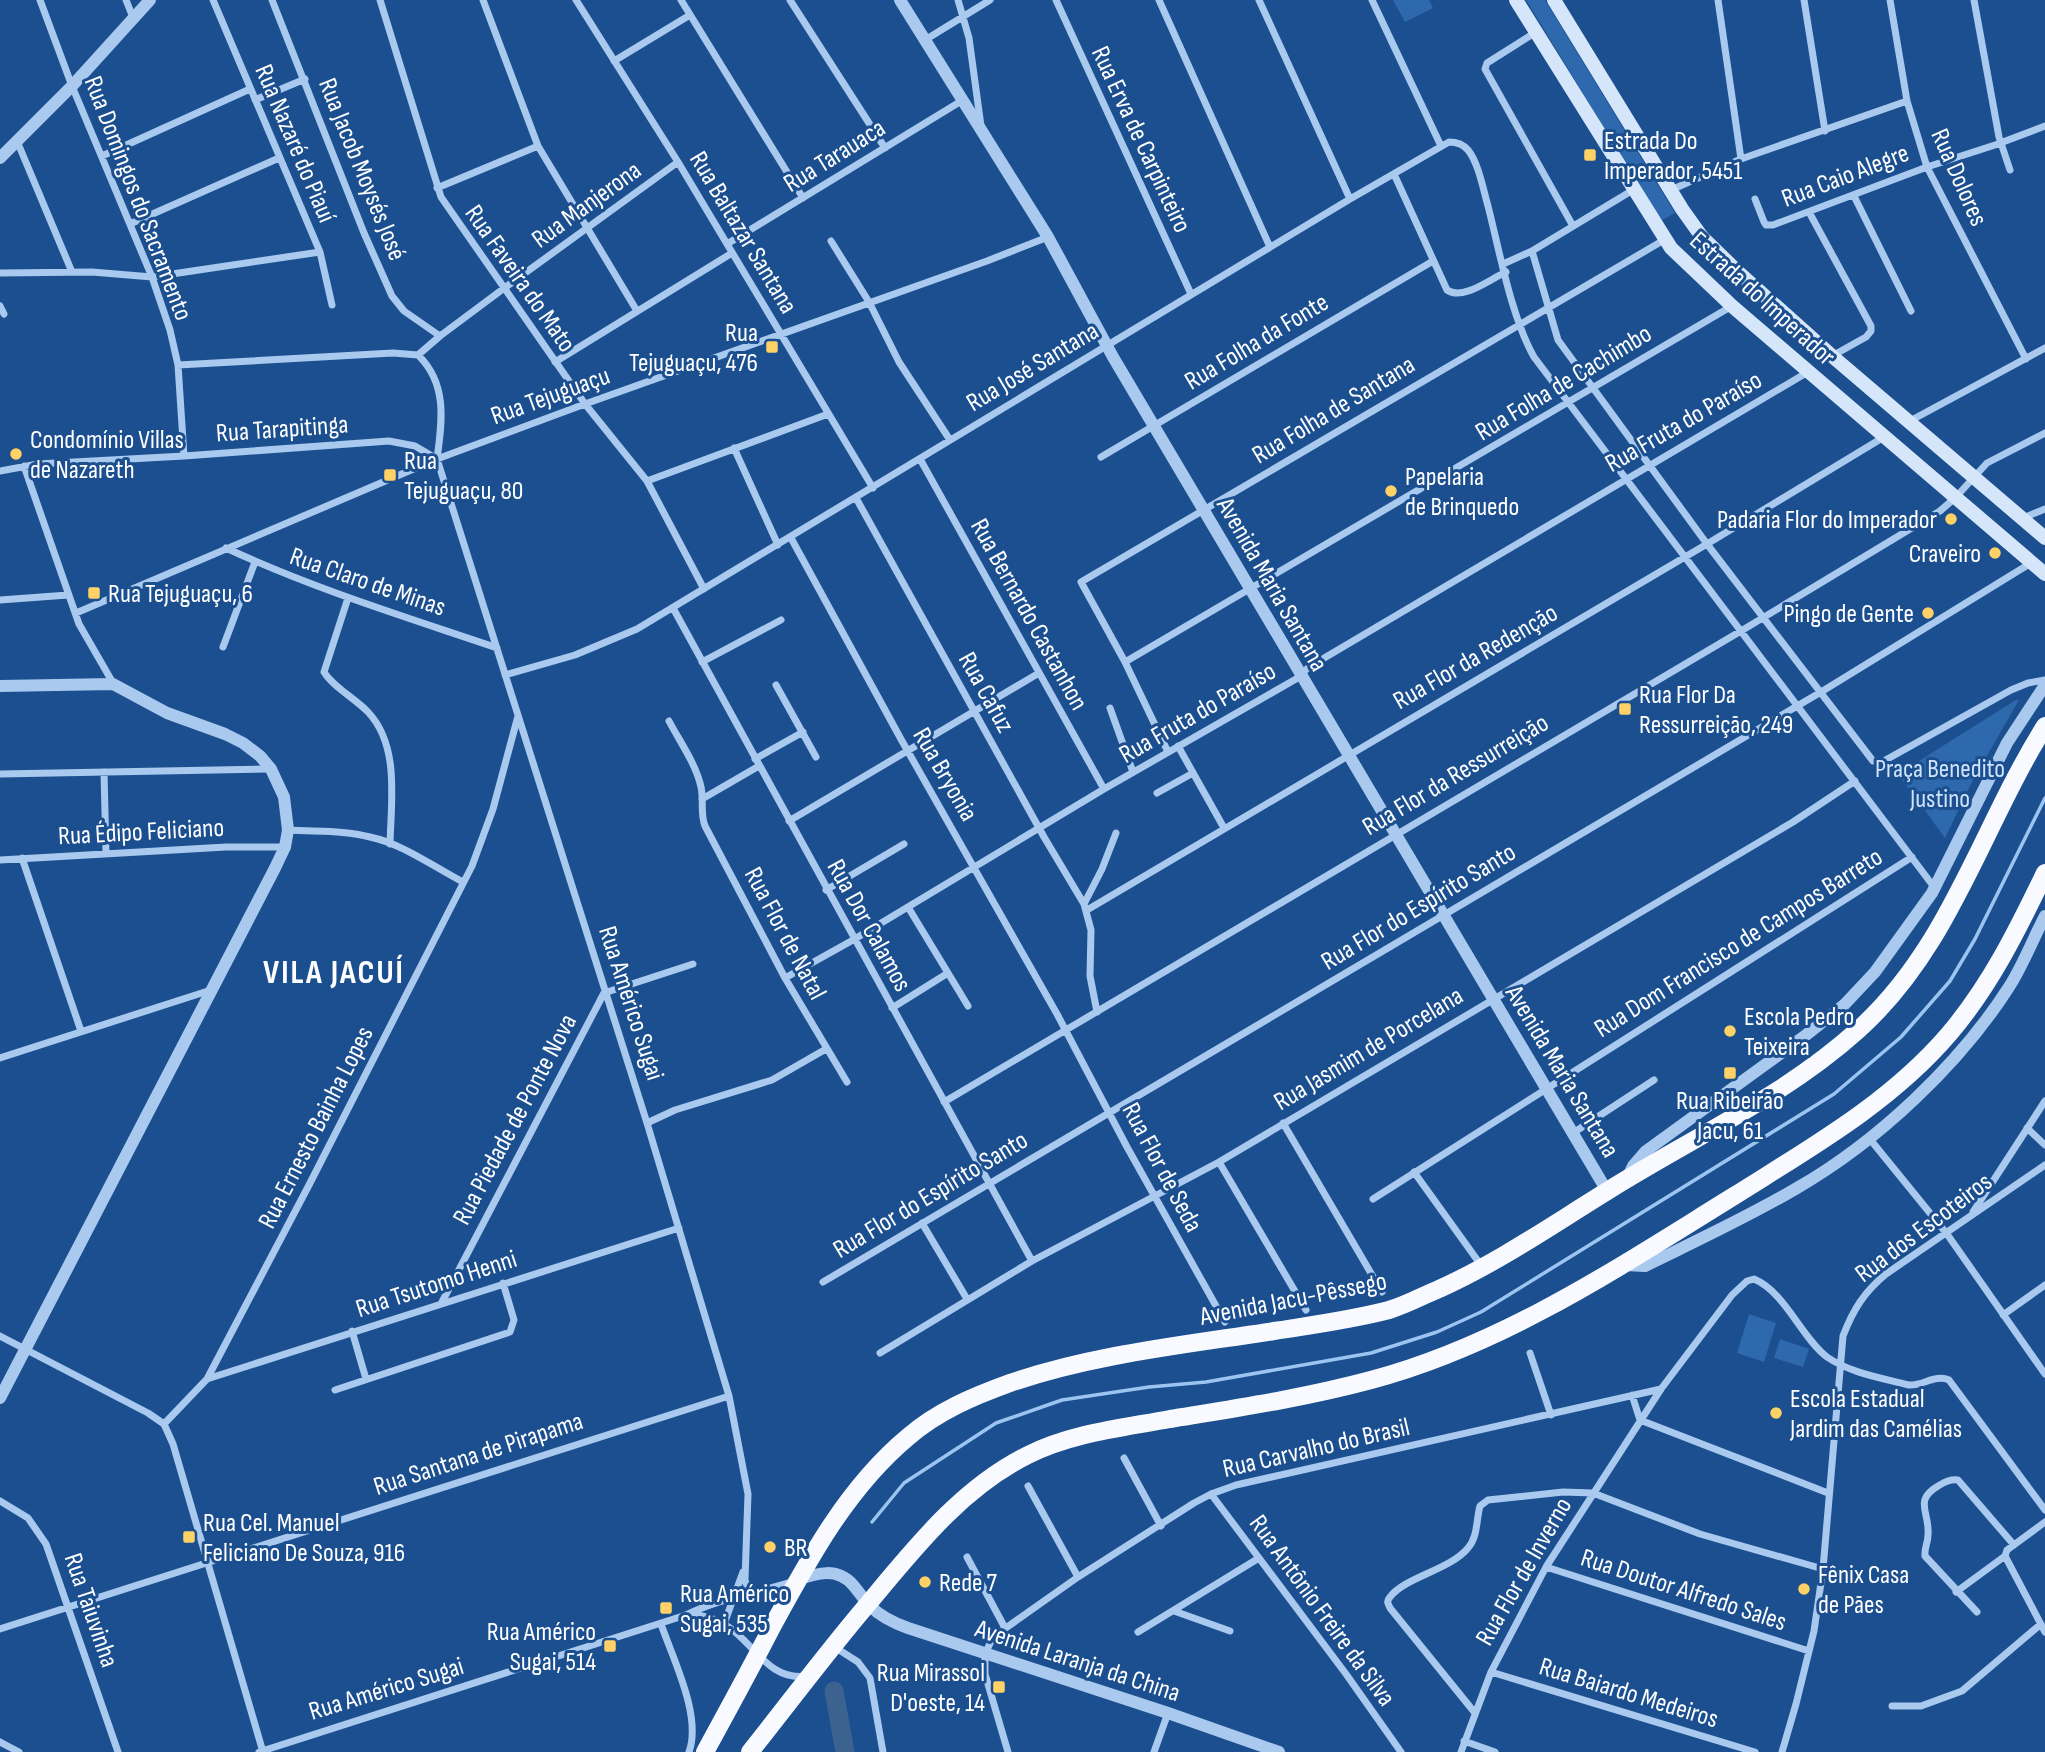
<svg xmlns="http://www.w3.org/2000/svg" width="2045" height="1752" font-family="'Sofia Sans Condensed',sans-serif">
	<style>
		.green { fill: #2e69ad }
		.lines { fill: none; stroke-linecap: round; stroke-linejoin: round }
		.stream { stroke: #9cc4f0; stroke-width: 3.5 }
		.river { stroke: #3c6290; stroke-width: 19 }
		.minor { stroke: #a9c9ee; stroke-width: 7 }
		.tertiary { stroke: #a9c9ee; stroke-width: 12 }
		.secondary { stroke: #d6e6fa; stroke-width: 14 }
		.trunk { stroke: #f8faff; stroke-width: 18 }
		.poi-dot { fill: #ffd166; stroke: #1b4f8f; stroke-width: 2.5 }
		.labels { text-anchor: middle; stroke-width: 6; stroke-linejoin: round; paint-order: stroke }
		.street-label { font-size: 26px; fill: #fff; stroke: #1b4f8f }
		.poi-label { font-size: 26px; fill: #fff; stroke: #1b4f8f; text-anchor: start }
		.park-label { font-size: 26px; fill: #cfe3fa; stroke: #1b4f8f }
		.district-label { font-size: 33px; font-weight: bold; letter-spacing: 2px; fill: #fff; stroke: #1b4f8f }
	</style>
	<rect width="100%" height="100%" fill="#1b4f8f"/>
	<!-- green -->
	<path class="green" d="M1393 0H1429L1433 8 1405 22Z
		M1526 0H1545L1675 213 1661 221Z
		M2016 700H2019L1973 780 1945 838 1898 774Z
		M1749 1314 1776 1323 1764 1362 1737 1353Z
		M1780 1339 1809 1349 1803 1367 1774 1358Z"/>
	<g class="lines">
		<!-- stream -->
		<path class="stream" d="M872 1522 904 1483 996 1423 1062 1400 1149 1387 1206 1382 1371 1353 1437 1332 1481 1312 1834 1094 1901 1037 1950 981 1975 939 2045 798"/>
		<!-- river -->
		<path class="river" d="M834 1691 845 1752"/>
		<!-- minor -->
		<path class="minor" d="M40 0 72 86 152 277 170 330 178 365 184 456
			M126 0 134 20
			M213 0 320 252 332 305
			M272 0 364 233 392 296 404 311 440 336
			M380 0 441 197 585 404 647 481 704 589
			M483 0 538 146 637 311
			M576 0 678 162 873 488
			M681 0 803 198
			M790 0 885 148
			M958 0 969 38 981 126
			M1056 0 1191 294
			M1159 0 1270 247
			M1259 0 1350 199
			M1372 0 1441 146
			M1718 0 1741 159
			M1804 0 1825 131
			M1890 0 1907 101 1927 167 2026 359
			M1974 0 1999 137 2010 170
			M1536 32 1487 63 1485 69 1573 226
			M925 40 990 0
			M614 61 690 15
			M255 100 305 79
			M17 141 72 272
			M102 156 250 89
			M1394 174 1447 290C1463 301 1490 279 1506 272
			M437 188 538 146
			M1671 190 1741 159 1907 101
			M1854 196 1911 311
			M1755 199 1764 222 1766 225H1773L1927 167 1995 145 2045 126
			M1809 212 1871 326V331L1866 337 1832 356
			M130 224 279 158
			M831 241 869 302 899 362 950 440
			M727 244 963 100
			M1532 251 1558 340 1707 544 1873 761 1882 762 2011 690 2028 683 2045 680
			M1503 264 1532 251 1633 190
			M0 273 92 272 152 277 320 252
			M0 306 4 314
			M418 355 440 336 503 289 678 162
			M555 362 732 253
			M178 365 393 353 418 355C448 384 442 422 437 459L647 1123 729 1396 748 1494 745 1580 747 1586 758 1593
			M1908 422 2045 348
			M734 448 778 545
			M1101 457 1433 261
			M920 459 1104 789
			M24 466 79 624 113 683
			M0 471 38 464 184 456 389 441 415 446 437 459
			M647 481 828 414
			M856 498 1044 837 1084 904
			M2023 518 2045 509
			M791 538 902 741 1057 1014 1127 1147 1225 1322
			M226 548C314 589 406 617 497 648
			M348 598 324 672C333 687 356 699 368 712 400 746 391 801 390 844
			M0 600 68 595
			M673 608 1032 1261
			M76 613 437 459 585 404 987 261 1048 237
			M223 647 255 562
			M702 662 781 620
			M1125 662 1732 306
			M505 675 575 655 637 629 1350 199 1449 142C1456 142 1463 144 1468 150 1479 164 1483 189 1488 206 1500 253 1511 316 1534 357L1934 887
			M776 685 816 757
			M1110 708 1133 772
			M669 721C680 742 696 764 701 787 704 801 700 813 705 826L785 978 847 1082
			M1178 746 1224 828
			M1168 752 1125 662 1081 582 1664 240
			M755 759 803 732
			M104 772 106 854
			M0 774 270 769
			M1157 793 1193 773
			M702 799 759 766
			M789 821 1039 673
			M288 830C315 832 344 830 370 837 403 844 434 867 463 882
			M22 858 81 1031
			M0 860 226 847H285
			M826 890 904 844
			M908 907 968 1006
			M1087 910 1707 544 1884 437
			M785 978 853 940 1104 789 1296 679 1309 667 1808 372
			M892 1008 948 973
			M1097 1012 1090 976 1091 930 1084 904 1102 869 1116 833
			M0 1058 211 990
			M944 1102 1741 631 1940 511 1955 498 1987 463 2045 433
			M647 1123 675 1110 772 1080 826 1049
			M1283 1123 1382 1292
			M2027 1128 2045 1145
			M1573 1133 1654 1080
			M1869 1138 1947 1234 2045 1374
			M1219 1162 1306 1310
			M1414 1172 1483 1268
			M1373 1199 1912 857
			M1973 1212 2045 1101
			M922 1223 967 1299
			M823 1282 1821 692 2031 563
			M442 1302 604 993 693 964
			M2003 1315 2045 1285
			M352 1331 366 1379
			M0 1336 148 1413 164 1424 173 1444 263 1752
			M880 1353 1032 1261 1219 1162 1793 822 1855 781
			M1530 1353 1551 1415
			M207 1379 679 1228
			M335 1390 510 1332 514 1320 503 1283
			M1632 1395 1640 1420 1828 1493
			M164 1424 207 1379 309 1185 472 866 493 809 518 716
			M1124 1458 1161 1526
			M1028 1486 1078 1577
			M1211 1494 1346 1674 1401 1752
			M0 1501 28 1518 46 1544 118 1752
			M2045 1522 2007 1550 2005 1556 2045 1632
			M967 1557 1005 1628
			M1546 1567 1809 1651
			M1956 1592 2005 1556
			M1174 1611 1230 1631
			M1977 1612 1925 1556C1924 1548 1928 1543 1928 1535 1930 1512 1913 1501 1938 1486 1945 1482 1950 1479 1958 1480L2014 1545
			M690 1615C749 1614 756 1683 806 1676
			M661 1624C673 1659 702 1716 689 1752
			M724 1624 743 1572
			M0 1629 729 1396
			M1138 1632 1259 1558
			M833 1646 858 1662 870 1678 883 1752
			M1491 1672 1755 1752
			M1892 1706H1921L1962 1691 2041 1624
			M1475 1713 1390 1608C1388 1603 1386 1602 1390 1597 1405 1577 1450 1570 1468 1548 1478 1537 1476 1520 1480 1506L1488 1500 1563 1492 1593 1493 1700 1534 1823 1569
			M1464 1741 1495 1752
			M0 1742 19 1752
			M259 1752 686 1615C720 1598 758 1593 794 1581
			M1008 1752 985 1674V1654L993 1637 1078 1577 1194 1503 1211 1494 1236 1485 1661 1389
			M1154 1752 1168 1713
			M1461 1752 1491 1672 1546 1567 1661 1389 1732 1295 1747 1281 1754 1279C1785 1292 1801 1337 1827 1357 1850 1373 1882 1378 1909 1385 1922 1386 1936 1374 1949 1380L2045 1510
			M1782 1752 1796 1704 1814 1631 1823 1569 1843 1336C1853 1310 1864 1292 1886 1274L2045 1165"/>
		<!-- tertiary -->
		<path class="tertiary" d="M900 0 1048 237 1113 357 1607 1191
			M0 158 72 86 150 0
			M0 686 113 684 167 713 225 734 243 743 260 756 271 769 284 797 288 830 285 847 275 868 0 1398
			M1627 1179 1633 1166 1646 1151 1806 1035 1844 1005 1875 972 1932 893 2007 743 2045 685
			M1625 1265 1645 1266C1696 1241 1748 1217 1797 1188 1877 1142 1959 1065 2009 987 2023 965 2033 939 2045 916
			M797 1580C817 1573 837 1567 853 1585 859 1592 864 1600 870 1606 881 1617 894 1623 908 1628L1168 1713 1279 1752"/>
		<!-- secondary -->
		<path class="secondary" d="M1516 0 1671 248 1732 306 2045 574
			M1554 0 1682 209 1702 237 1738 272 1832 356 2045 538"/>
		<!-- trunk -->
		<path class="trunk" d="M705 1752C728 1710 751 1668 773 1625 810 1557 848 1487 908 1437 938 1411 974 1396 1010 1383 1095 1354 1185 1345 1274 1331 1312 1325 1351 1320 1389 1310 1406 1305 1422 1296 1439 1289 1499 1262 1552 1225 1609 1190 1692 1138 1785 1096 1858 1030 1950 948 1981 828 2045 726
			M750 1752C789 1703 827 1652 867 1605 914 1549 961 1488 1028 1455 1072 1433 1122 1428 1170 1419 1237 1408 1304 1398 1371 1380 1503 1345 1619 1267 1734 1196 1810 1148 1890 1103 1949 1034 1990 986 2018 929 2045 873"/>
	</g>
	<!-- markers -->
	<g class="poi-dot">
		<rect x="1583" y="148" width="14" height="14" rx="3.5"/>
		<rect x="765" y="340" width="14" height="14" rx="3.5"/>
		<circle cx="16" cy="454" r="7"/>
		<rect x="383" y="468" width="14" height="14" rx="3.5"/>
		<circle cx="1391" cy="491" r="7"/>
		<circle cx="1951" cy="519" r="7"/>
		<circle cx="1995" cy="553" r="7"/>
		<rect x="87" y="586" width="14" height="14" rx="3.5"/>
		<circle cx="1928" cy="613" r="7"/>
		<rect x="1618" y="702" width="14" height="14" rx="3.5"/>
		<circle cx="1730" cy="1031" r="7"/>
		<rect x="1723" y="1066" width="14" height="14" rx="3.5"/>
		<circle cx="1776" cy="1413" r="7"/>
		<rect x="182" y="1530" width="14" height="14" rx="3.5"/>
		<circle cx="770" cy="1547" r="7"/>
		<circle cx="925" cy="1582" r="7"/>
		<circle cx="1804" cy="1589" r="7"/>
		<rect x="659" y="1601" width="14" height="14" rx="3.5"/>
		<rect x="603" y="1639" width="14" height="14" rx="3.5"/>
		<rect x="992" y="1680" width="14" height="14" rx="3.5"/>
	</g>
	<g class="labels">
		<!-- street labels -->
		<g class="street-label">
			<text transform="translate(1142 139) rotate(65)" y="9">Rua Erva de Carpinteiro</text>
			<text transform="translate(296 143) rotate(67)" y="9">Rua Nazaré do Piauí</text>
			<text transform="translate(834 155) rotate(-32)" y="9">Rua Tarauaca</text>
			<text transform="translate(363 169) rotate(68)" y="9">Rua Jacob Moysés José</text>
			<text transform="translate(1845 175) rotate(-21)" y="9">Rua Caio Alegre</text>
			<text transform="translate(1960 177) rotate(66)" y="9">Rua Dolores</text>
			<text transform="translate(139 198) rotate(69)" y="9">Rua Domingos do Sacramento</text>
			<text transform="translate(586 204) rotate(-36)" y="9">Rua Manjerona</text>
			<text transform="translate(744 232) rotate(59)" y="9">Rua Baltazar Santana</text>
			<text transform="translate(521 278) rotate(55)" y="9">Rua Faveira do Mato</text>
			<text transform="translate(1763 298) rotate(42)" y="9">Estrada do Imperador</text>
			<text transform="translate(1256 341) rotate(-31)" y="9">Rua Folha da Fonte</text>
			<text transform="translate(1032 366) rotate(-31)" y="9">Rua José Santana</text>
			<text transform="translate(1563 382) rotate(-31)" y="9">Rua Folha de Cachimbo</text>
			<text transform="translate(550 395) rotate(-20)" y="9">Rua Tejuguaçu</text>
			<text transform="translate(1333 409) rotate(-31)" y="9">Rua Folha de Santana</text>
			<text transform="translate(1683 421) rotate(-30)" y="9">Rua Fruta do Paraíso</text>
			<text transform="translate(282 428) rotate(-4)" y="9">Rua Tarapitinga</text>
			<text transform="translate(368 581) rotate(19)" y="9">Rua Claro de Minas</text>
			<text transform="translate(1273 584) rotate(60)" y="9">Avenida Maria Santana</text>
			<text transform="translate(1030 614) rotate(61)" y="9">Rua Bernardo Castanhon</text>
			<text transform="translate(1475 656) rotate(-30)" y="9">Rua Flor da Redenção</text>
			<text transform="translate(987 692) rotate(61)" y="9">Rua Cafuz</text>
			<text transform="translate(1197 712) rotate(-30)" y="9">Rua Fruta do Paraíso</text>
			<text transform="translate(946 774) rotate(60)" y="9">Rua Bryonia</text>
			<text transform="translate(1455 774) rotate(-31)" y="9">Rua Flor da Ressurreição</text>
			<text transform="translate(141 831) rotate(-3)" y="9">Rua Édipo Feliciano</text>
			<text transform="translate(1418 906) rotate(-31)" y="9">Rua Flor do Espírito Santo</text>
			<text transform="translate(870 925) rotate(61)" y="9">Rua Dor Calamos</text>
			<text transform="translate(786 933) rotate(62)" y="9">Rua Flor de Natal</text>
			<text transform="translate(1738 942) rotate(-32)" y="9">Rua Dom Francisco de Campos Barreto</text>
			<text transform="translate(632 1003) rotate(72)" y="9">Rua Américo Sugai</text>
			<text transform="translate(1368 1048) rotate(-31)" y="9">Rua Jasmim de Porcelana</text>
			<text transform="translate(1563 1071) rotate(59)" y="9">Avenida Maria Santana</text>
			<text transform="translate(514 1119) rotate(-62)" y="9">Rua Piedade de Ponte Nova</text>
			<text transform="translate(315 1127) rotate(-63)" y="9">Rua Ernesto Bainha Lopes</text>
			<text transform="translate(1163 1167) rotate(62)" y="9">Rua Flor de Seda</text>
			<text transform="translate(930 1194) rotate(-31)" y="9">Rua Flor do Espírito Santo</text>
			<text transform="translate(1923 1227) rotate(-37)" y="9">Rua dos Escoteiros</text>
			<text transform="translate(436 1283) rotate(-18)" y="9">Rua Tsutomo Henni</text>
			<text transform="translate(1293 1298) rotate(-11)" y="9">Avenida Jacu-Pêssego</text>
			<text transform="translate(1316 1447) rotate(-13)" y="9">Rua Carvalho do Brasil</text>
			<text transform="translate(478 1453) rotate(-18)" y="9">Rua Santana de Pirapama</text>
			<text transform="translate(1523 1571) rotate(-60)" y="9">Rua Flor de Inverno</text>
			<text transform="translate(1684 1589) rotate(18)" y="9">Rua Doutor Alfredo Sales</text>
			<text transform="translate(92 1610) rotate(71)" y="9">Rua Taiuvinha</text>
			<text transform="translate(1323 1610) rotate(54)" y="9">Rua Antônio Freire da Silva</text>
			<text transform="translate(1078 1660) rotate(18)" y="9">Avenida Laranja da China</text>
			<text transform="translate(386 1688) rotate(-17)" y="9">Rua Américo Sugai</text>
			<text transform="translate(1629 1692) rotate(17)" y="9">Rua Baiardo Medeiros</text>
		</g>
		<!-- poi labels -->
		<g class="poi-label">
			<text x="1604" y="149">Estrada Do<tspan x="1604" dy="30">Imperador, 5451</tspan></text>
			<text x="758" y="341" text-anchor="end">Rua<tspan x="758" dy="30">Tejuguaçu, 476</tspan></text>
			<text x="30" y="448">Condomínio Villas<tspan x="30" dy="30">de Nazareth</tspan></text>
			<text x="404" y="469">Rua<tspan x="404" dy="30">Tejuguaçu, 80</tspan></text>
			<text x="1405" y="485">Papelaria<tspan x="1405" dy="30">de Brinquedo</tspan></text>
			<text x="1937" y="528" text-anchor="end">Padaria Flor do Imperador</text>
			<text x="1981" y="562" text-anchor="end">Craveiro</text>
			<text x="108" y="602">Rua Tejuguaçu, 6</text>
			<text x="1914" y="622" text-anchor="end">Pingo de Gente</text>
			<text x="1639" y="703">Rua Flor Da<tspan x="1639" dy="30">Ressurreição, 249</tspan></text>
			<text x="1744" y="1025">Escola Pedro<tspan x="1744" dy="30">Teixeira</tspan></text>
			<text x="1730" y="1109" text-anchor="middle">Rua Ribeirão<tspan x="1730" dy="30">Jacu, 61</tspan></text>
			<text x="1790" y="1407">Escola Estadual<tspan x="1790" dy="30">Jardim das Camélias</tspan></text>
			<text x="203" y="1531">Rua Cel. Manuel<tspan x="203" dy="30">Feliciano De Souza, 916</tspan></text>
			<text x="784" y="1556">BR</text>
			<text x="1818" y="1583">Fênix Casa<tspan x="1818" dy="30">de Pães</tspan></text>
			<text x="939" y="1591">Rede 7</text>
			<text x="680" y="1602">Rua Américo<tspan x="680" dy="30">Sugai, 535</tspan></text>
			<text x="596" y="1640" text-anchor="end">Rua Américo<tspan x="596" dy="30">Sugai, 514</tspan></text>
			<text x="985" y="1681" text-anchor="end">Rua Mirassol<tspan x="985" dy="30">D'oeste, 14</tspan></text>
		</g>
		<!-- park labels -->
		<g class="park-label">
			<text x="1940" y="777">Praça Benedito<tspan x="1940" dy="30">Justino</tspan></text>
		</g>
		<!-- district labels -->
		<g class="district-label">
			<text x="334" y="983">VILA JACUÍ</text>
		</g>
	</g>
</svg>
